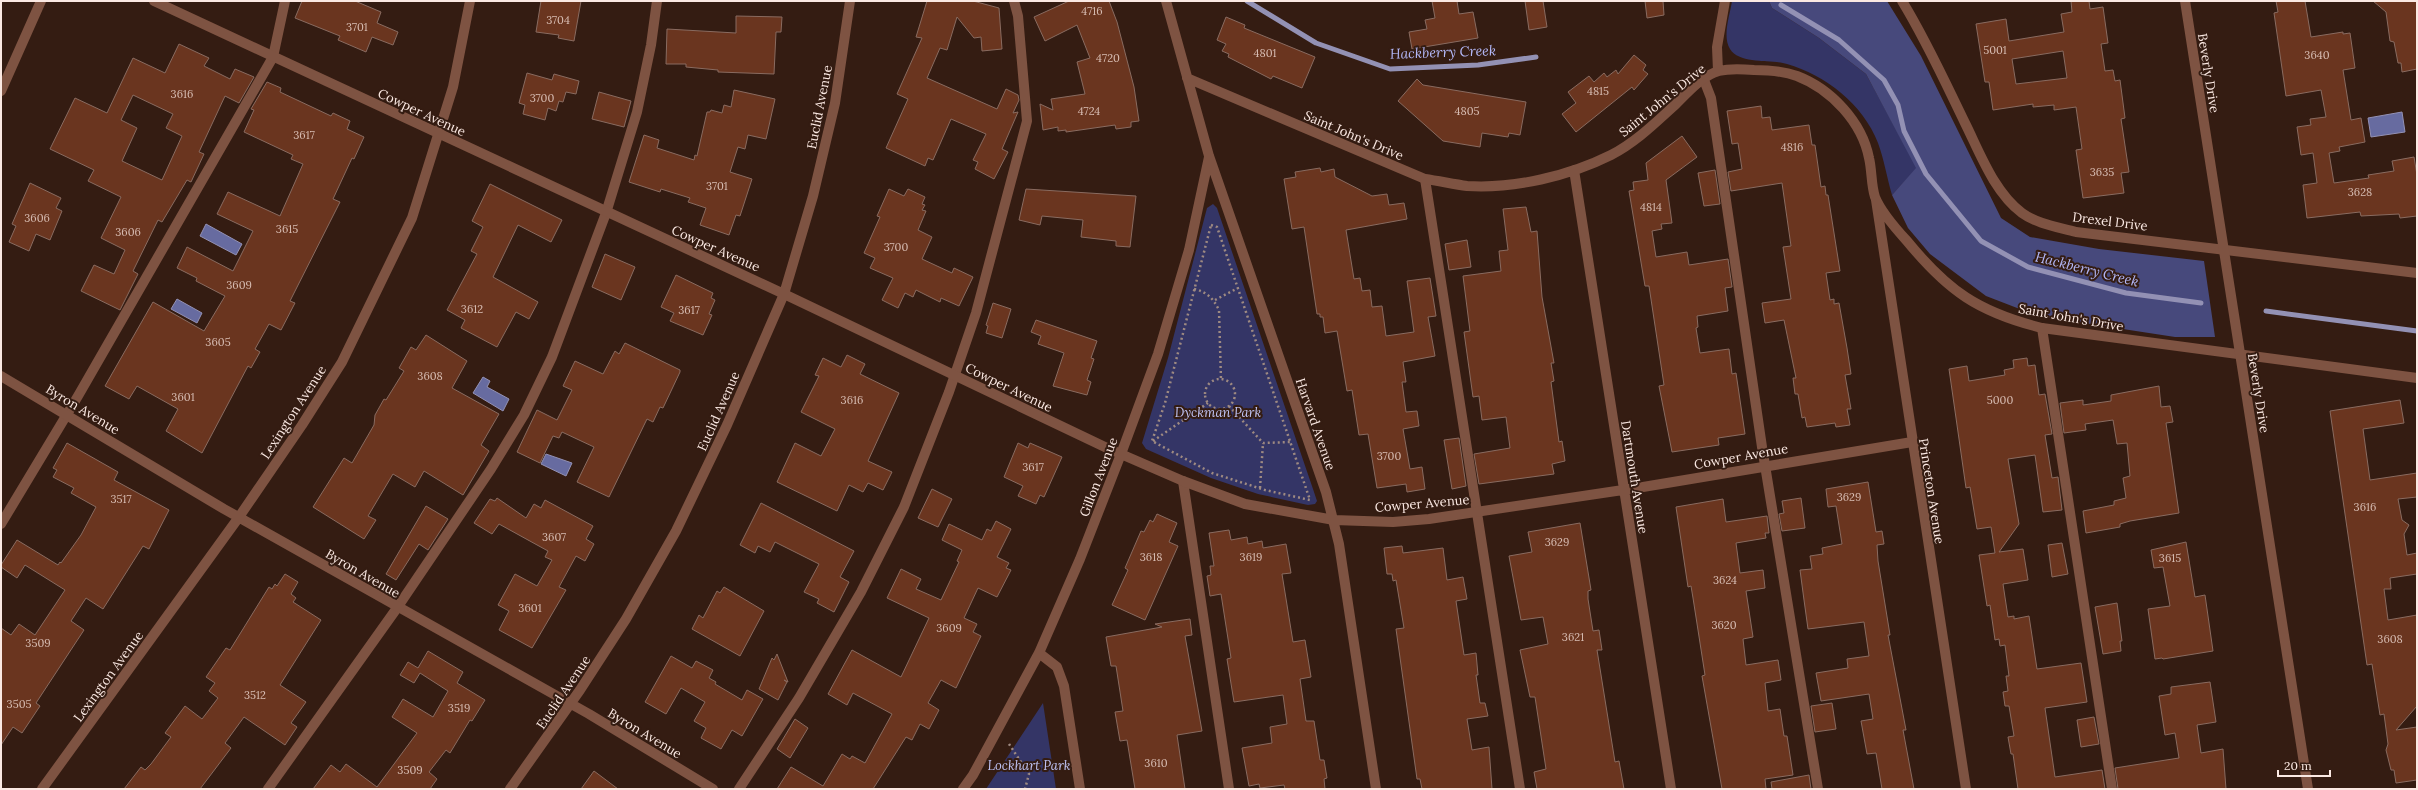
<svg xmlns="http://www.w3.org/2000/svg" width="2418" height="790" font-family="Lora,serif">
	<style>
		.green { fill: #343566 }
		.forest { fill: #47497c }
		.water { fill: #676ba0; stroke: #9391b4 }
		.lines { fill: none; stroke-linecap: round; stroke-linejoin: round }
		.stream { stroke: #9391b4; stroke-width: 5 }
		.building { fill: #6a351f; stroke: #896b60; fill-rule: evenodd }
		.path { stroke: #9e8a82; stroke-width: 2.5; stroke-dasharray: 2 3; stroke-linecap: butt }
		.service { stroke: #7e5342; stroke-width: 10 }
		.minor { stroke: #7e5342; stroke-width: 10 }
		.tertiary { stroke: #7e5342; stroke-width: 10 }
		.labels { text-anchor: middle; stroke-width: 4; stroke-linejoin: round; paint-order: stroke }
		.number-label { font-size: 11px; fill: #d7bcb2 }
		.street-label { font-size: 13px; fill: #fbe9e3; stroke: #341c12 }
		.park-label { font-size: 13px; font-style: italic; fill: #bfc3f4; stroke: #341c12 }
		.water-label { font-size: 14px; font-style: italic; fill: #b3b8f8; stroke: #341c12 }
	</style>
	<rect width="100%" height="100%" fill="#341c12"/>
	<!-- green -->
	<path class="green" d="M1732 1H1769L1772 8 1819 38 1866 74 1917 168 1892 195C1887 178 1884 159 1878 143 1863 104 1825 75 1787 64 1772 59 1740 65 1730 49 1722 36 1730 15 1732 1Z
		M1213 204 1217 208 1313 489 1317 501 1315 504 1308 505 1258 494 1211 478 1146 449 1142 443 1168 358 1207 208Z
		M1043 703 1056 789H986Z"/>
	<!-- forest -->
	<path class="forest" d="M1769 1H1887L1921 56 2001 218 2030 237 2099 249 2204 261 2215 337H2175L2038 316 1986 296 1930 254 1908 228 1892 195 1916 168 1866 74 1819 38 1772 8Z"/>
	<!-- water -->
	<path class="water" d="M2402 112 2405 132 2371 137 2368 118Z
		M206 224 242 244 236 255 200 236Z
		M177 299 202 313 197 323 171 309Z
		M483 377 490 381 487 387 509 399 503 411 473 393Z
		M546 454 572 463 566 476 541 464Z"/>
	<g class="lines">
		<!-- stream -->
		<path class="stream" d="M1247 1 1316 43 1390 69 1478 65 1536 57
			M1781 5 1839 40 1884 80 1898 105 1904 131 1926 174 1981 241 2028 267 2126 293 2201 303
			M2266 311 2417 331"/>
	</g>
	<!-- building -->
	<path class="building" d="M302 1H355L381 12 377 23 398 32 393 45 372 37 366 52 338 40 340 36 295 18Z
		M541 1H581L574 41 558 38 559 35 536 32Z
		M927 1H973L999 8 1002 49 982 51 981 37 974 38 957 17 947 50 940 48 927 78 997 109 1006 89 1018 95 1019 100 1013 113 1018 112 1002 149 1008 152 994 179 975 169 978 162 973 160 986 134 951 119 933 160 928 158 925 166 886 148 908 99 897 94 922 38 916 37Z
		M1069 1H1109L1117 22 1134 87 1139 121 1131 122V127L1116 129 1115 125 1066 132V130L1058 131V127L1043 130 1040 104 1053 110 1051 99 1085 94 1077 62 1090 58 1077 25 1045 41 1034 17Z
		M1432 1H1457L1459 14 1473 12 1478 38 1412 49 1409 32 1427 29 1425 20 1435 18Z
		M1525 1H1543L1547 27 1529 30Z
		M1645 1H1663L1664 15 1647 18Z
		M2071 1H2089L2090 9 2103 7 2108 43 2101 44 2105 71 2113 70 2115 81 2120 80 2125 118 2121 119 2129 172 2121 173 2124 193 2083 198 2076 150 2082 149 2076 107 2054 110V105L2033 107V104L1993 110 1989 82H1985L1976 24 2006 19 2009 41 2064 32 2061 14 2072 12ZM2063 51 2067 78 2016 84 2012 59Z
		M2276 1H2305L2311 37 2343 32V34L2350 33 2355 68 2343 70 2351 120 2361 118 2365 142 2339 147 2340 151 2329 153 2334 183 2369 178 2368 175 2394 171 2392 161 2414 157 2417 175V216L2400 218 2399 214 2361 216 2360 212 2307 218 2303 185 2317 183 2313 153 2301 155 2297 127 2311 125 2310 119 2326 117 2321 90 2286 96 2274 13 2278 12Z
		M2373 1H2417V69L2402 72 2401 63H2398L2394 42 2390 41 2386 12Z
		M736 16 782 17 781 32H776L774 74 718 72V70L686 67V64H666L667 29 736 33Z
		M1226 17 1245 25 1244 28 1315 57 1302 88 1273 76 1271 79 1228 57 1229 54 1222 51 1226 44 1217 40Z
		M179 44 209 58 204 66 230 79 235 69 254 77 239 103 225 96 199 152 204 154 191 182 187 180 162 222 158 220 133 271 138 274 120 310 81 291 94 265 114 274 125 250 101 238 121 197 88 181 94 170 50 149 75 98 107 113 133 58 165 73ZM133 95 173 114 166 128 182 136 162 180 122 161 137 128 121 120Z
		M1634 55 1646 65 1643 70 1648 74 1634 90 1632 87 1576 132 1562 114 1576 103 1568 92 1589 76 1594 82 1604 73 1607 77 1616 70 1618 74Z
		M527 73 552 80 554 74 579 81 576 94 566 92 563 102 559 101 556 111 548 108 545 120 523 114 525 105 519 103Z
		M1417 79 1423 85 1526 102 1520 135 1509 133 1508 137 1482 133 1480 147 1443 141 1398 101Z
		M267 82 281 88 280 92 331 116 333 113 350 121 347 129 364 137 354 159 352 158 333 199 340 202 290 301 295 303 281 330 269 324 255 349 260 352 251 368 248 366 202 453 166 431 178 409 137 386 129 399 105 386 153 302 204 331 225 296 196 281 197 278 177 268 187 247 233 271 253 231 217 214 228 192 280 216 303 164 291 159 293 155 244 132 254 110 251 109Z
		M734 90 775 99 766 139 748 135 745 149 738 147 730 172 752 179 740 216 736 215 729 235 700 225 706 208 688 202 690 198 661 189 660 192 629 182 644 135 659 140 657 148 694 160 695 155 697 156 707 112H710L711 110 722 113 724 105 731 107Z
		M599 92 631 101 624 127 592 119Z
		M1761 106 1762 118 1770 117 1772 130 1809 125 1812 145H1815L1821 187 1825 186 1826 195H1828L1840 271 1826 273 1830 300 1834 299V304L1839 303 1847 348 1851 374 1845 375 1851 409H1847L1850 425 1836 427 1835 423 1807 427 1805 417 1802 418 1798 394H1795L1793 378H1796L1784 320 1765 323 1762 303 1791 299 1783 247 1791 246 1782 183 1731 191 1728 172 1742 169 1738 143 1732 144 1727 111Z
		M1682 136 1697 157 1666 180 1672 223 1661 224 1662 229 1652 231 1656 257 1687 252 1689 265 1728 259 1732 287 1725 288 1728 311 1697 316 1698 327 1696 328 1700 353 1729 349 1732 374 1736 373 1745 434 1718 438 1719 445 1672 452 1659 386 1664 385 1649 286H1645L1629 191 1634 190 1633 182 1648 180 1646 163Z
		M1320 168 1321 172 1334 169 1335 177 1372 196 1387 194 1389 205 1404 203 1407 219 1346 230 1354 279 1360 278 1362 291 1370 290 1372 307 1382 306 1386 336 1414 332 1407 281 1430 278 1436 316 1428 317 1435 356 1403 362 1406 382H1402L1406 412 1417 411 1419 426 1403 429 1410 469 1422 467 1425 489 1407 492 1406 484 1377 488 1368 434 1359 435 1352 390 1347 391 1337 331 1325 333 1323 317H1320V314H1317L1304 227 1292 229 1284 179 1296 177 1295 172Z
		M1715 170 1720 204 1704 206 1698 173Z
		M30 183 61 198 56 208 62 211 50 240 36 234 29 251 9 242 16 226 12 224Z
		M490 184 562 220 551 242 518 225 493 277 538 302 529 319 516 312 497 347 461 328 465 320 447 310 477 254 471 251 483 227 472 221Z
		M889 189 904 196 908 189 925 197 922 204 925 205 922 210 926 211 918 230 932 237 922 259 952 273 954 268 973 277 959 306 941 298 940 302 916 290 913 297 905 293 898 308 882 300 893 278 870 268 875 258 864 253 880 217 877 216Z
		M1026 189 1136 196 1130 247 1116 246V241L1081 237 1083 220 1042 216 1040 225 1019 220Z
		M1526 207 1531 232 1537 231 1542 297 1554 363H1551L1554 381 1551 382 1559 442 1562 441 1565 461 1552 464 1554 474 1479 484 1474 454 1510 448 1506 417 1482 420 1479 396 1473 397 1464 332 1470 331 1463 276 1501 271 1499 251 1508 250 1503 209Z
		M1467 240 1471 267 1449 270 1445 244Z
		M605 254 635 267 621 300 592 287Z
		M676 275 713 293 711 298 715 300 709 314 712 315 703 335 670 321 674 313 661 307Z
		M993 303 1011 309 1002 338 986 333 988 326 986 325Z
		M1036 320 1097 341 1091 358 1094 359 1087 380 1091 382 1087 395 1053 386 1064 353 1038 344 1041 336 1031 332Z
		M426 335 467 361 452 388 499 414 481 445 489 451 463 495 424 471 415 487 393 474 368 516 376 520 364 539 313 507 344 458 352 463 374 425 375 415 384 399 386 400 404 371 399 368 411 347 416 350Z
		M625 343 680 370V372L663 408 660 407 653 422 647 419 609 497 577 482 594 447 562 432 559 438 553 436 540 463 517 452 537 410 557 420 572 390 563 386 575 361 603 374 615 351 619 354Z
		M847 355 865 364 860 374 899 393 868 461 892 472 883 490 868 483 863 492 849 485 837 511 777 482 795 443 821 456 835 429 801 412 819 376 815 375 823 358 841 367Z
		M2027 358 2028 366 2035 365 2039 395 2045 394 2052 434 2045 435 2052 478 2058 477 2062 510 2043 512 2035 455 2008 459 2019 524 1999 552 2023 549 2028 580 2003 584 2008 617 2014 616V619L2029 616 2037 669 2081 663 2087 702 2045 708 2055 777 2102 770 2105 789H2018L2013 754H2011L2008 737 2014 736 2009 706H2005L2003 692 2008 691 2006 676H2009L2005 645 2000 646 1999 639 1995 640 1990 605 1987 606 1979 555 1995 553 1991 527 1977 529 1970 487 1966 488 1949 369 1967 366 1969 381 2005 375 2004 370 2014 368 2013 360Z
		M2159 386 2161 407 2170 406 2173 422 2166 423 2179 513 2130 521 2120 524V527L2086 533 2083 511 2114 505V501L2126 498 2123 478 2130 476 2127 443 2117 444 2113 420 2085 424 2086 430 2064 433 2060 403 2083 400V405L2111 401V395Z
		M2400 400 2404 423 2363 429 2370 480 2417 473V497L2398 499 2402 520 2409 525 2404 534 2407 555 2417 553V574L2390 578 2391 589H2384L2388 620 2417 615V706L2396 730 2417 727V780L2396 783 2394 770H2391L2386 750 2388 744 2384 714 2380 715 2372 664 2367 665 2330 411Z
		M1459 438 1466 486 1452 489 1444 440Z
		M67 443 118 472 114 480 169 510 149 549 143 546 103 609 86 598 71 621 84 630 36 703 40 706 22 733 13 727 1 745V628L11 635 19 624 35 635 65 590 25 565 17 578 1 567V565L17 540 58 565 60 562 61 563 81 535 96 507 71 493 74 488 53 477 57 470 53 468Z
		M1018 443 1028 448 1030 443 1062 457 1044 497 1040 495 1036 504 1018 496 1023 486 1004 477Z
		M1868 482 1876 532 1882 531 1884 544 1877 545 1878 561 1890 635H1888L1906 730H1903L1914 789H1882L1876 753 1867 754 1861 721 1873 719 1869 694 1821 701 1816 673 1848 668 1847 659 1869 656 1864 622 1808 629 1804 600 1800 570 1812 569 1810 556 1823 554 1822 548 1842 544 1836 506 1828 507 1826 489Z
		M932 489 952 499 938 527 918 518Z
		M497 498 526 518 534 504 541 508 545 500 593 526 586 539 594 544 585 561 576 556 559 587 566 590 532 648 499 630 509 611 498 605 515 574 537 586 552 560 545 557 548 551 499 524 492 534 474 523 490 499 495 501Z
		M1801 498 1805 528 1782 531 1779 514 1784 513 1782 501Z
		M1723 499 1726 522 1767 516 1769 533H1765L1766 538 1736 543 1740 573 1763 570 1765 588 1746 591 1753 637 1743 639 1746 665 1778 660 1781 680 1765 683 1768 711 1780 709 1784 736H1787L1793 775 1765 779 1766 789H1722L1702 676 1705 675 1693 598 1691 586 1688 587 1676 507Z
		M761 503 854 551 840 577 849 582 834 612 817 603 819 599 804 592 819 564 775 542 770 552 758 546 755 553 740 545Z
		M426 506 448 519 428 550 419 544 396 580 386 574Z
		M1157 514 1177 523 1169 542 1178 546 1145 620 1112 605 1128 570 1125 568 1141 531 1144 532 1150 520 1153 522Z
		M996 521 1011 529 997 557 1009 563 1006 568 1011 570 997 597 978 588 964 618 977 624 973 632 981 636 956 688 941 680 928 703 939 710 929 729 920 724 912 740 906 737 873 789H777L791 767 823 786 842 754 850 759 852 756 865 763 892 714 853 693 847 705 828 694 852 650 901 677 929 618 887 598 901 569 921 579 916 589 941 600 959 562 957 561 962 550 942 540 949 524 982 540 987 529 991 531Z
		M1580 523 1591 590 1588 591V599L1593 631 1599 630 1602 650H1597L1615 762 1619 761 1624 789H1537L1534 772 1546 769 1535 697H1530L1520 650 1548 644 1543 617 1521 620 1509 556 1532 552 1528 532Z
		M1229 530 1231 540 1247 537 1248 544 1262 541 1263 548 1286 544 1291 573 1282 574 1293 642 1305 640 1311 677 1300 679 1306 721H1314L1320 760H1324L1327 778 1324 779 1325 789H1285L1284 785 1260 788 1259 784 1249 786 1242 748 1272 743 1270 727 1287 724 1283 695 1234 702 1227 659 1231 658 1221 594 1210 596 1207 576 1211 575 1210 566H1214L1209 533Z
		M2186 542 2195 597 2205 595 2213 651 2163 659 2162 658 2155 659 2148 609 2170 606 2163 567 2154 568 2151 550Z
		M2062 543 2068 574 2052 577 2048 545Z
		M1402 546 1403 553 1443 548 1447 580 1463 577 1467 599 1456 601 1464 655 1476 653 1478 675H1476L1480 703H1485L1488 716 1467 719 1472 750 1489 747 1492 789H1422L1420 779H1417L1396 629 1404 628 1396 580 1393 581 1392 574H1387L1384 548Z
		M285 574 298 582 291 594 296 598 293 602 321 620 280 685 306 702 291 723 297 727 285 745 244 717 225 743 231 748 200 789H124L141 767 145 770 151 764 171 737 165 733 185 706 202 719 218 698 209 691 215 683 206 677 226 648 230 650 269 587 272 589 275 584 277 586Z
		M724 587 764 611 740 656 692 629 699 615 703 618 717 591 720 593Z
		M2117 603 2122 641H2120L2121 651 2103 654 2095 607Z
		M1190 619 1192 635 1185 636 1202 731 1177 735 1185 789H1135L1127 740 1120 741 1115 712 1123 711 1116 666H1111L1106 637 1162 627 1155 624Z
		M428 651 463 672 457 683 485 700 472 721 470 720 450 753 446 750 429 772 437 779 430 789H313L331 765 340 772 346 764 377 787 417 733 392 717 403 699 433 717 448 691 420 673 414 683 400 675 408 662 418 668Z
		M777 654 788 682 784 680 787 682 778 700 759 689 772 658 774 660Z
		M671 656 692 668 696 661 713 670 709 678 716 682 715 684 742 700 747 690 763 699 742 736 732 730 721 749 701 738 706 728 694 721 705 702 681 688 666 714 645 702Z
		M2210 682 2216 722 2197 725 2201 753 2223 749 2226 789H2118L2115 768 2179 758 2175 733 2165 735 2159 696 2171 694V687Z
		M1832 703 1836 729 1815 732 1811 706Z
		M2094 717 2099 744 2081 747 2077 720Z
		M795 719 808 728 790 758 777 749Z
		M594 771 618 789H581Z
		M1809 775 1811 789H1772L1771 782Z"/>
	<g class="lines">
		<!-- path -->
		<path class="path" d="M1211 225 1217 227 1310 500 1265 490 1212 473 1152 441 1165 403Z
			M1194 289C1207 292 1213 298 1219 310L1221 380
			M1215 300 1238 288
			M1205 394a15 15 0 1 1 30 0a15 15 0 1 1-30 0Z
			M1229 406 1263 443 1291 442
			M1153 441 1208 403
			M1260 488 1263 443
			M1009 744 1029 774 1025 789"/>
		<!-- service -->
		<path class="service" d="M1704 80 1711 98 1762 447 1818 789
			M1425 179 1520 789
			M2042 328 2112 789
			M1183 481 1229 789
			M1 524 78 396 273 57 285 1
			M268 789 397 608 491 469 524 415 552 357 606 213 637 112 651 45 657 1
			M739 789 799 698 861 592 904 507 949 392 976 313 1027 121 1018 16 1014 1"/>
		<!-- minor -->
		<path class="minor" d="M154 1 784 294 1107 448 1183 481 1245 504 1334 520 1393 522 1429 519 1643 487 1912 442
			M1166 1 1209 156 1326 492 1339 544 1376 789
			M1902 1C1926 40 1945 82 1965 123 1980 153 1994 192 2022 213 2037 224 2058 227 2076 232L2417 273
			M1718 71 1717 47 1725 1
			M1187 78 1425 179C1439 181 1453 184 1467 186 1514 189 1569 176 1611 155 1636 142 1655 123 1676 104 1687 93 1703 75 1719 71 1730 68 1743 69 1754 70 1768 70 1783 71 1797 76 1831 89 1862 122 1869 158 1872 170 1871 185 1875 197 1881 212 1896 229 1907 241 1948 291 1978 312 2042 328L2417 378
			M1 91 41 1
			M1574 170 1671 789
			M1876 200 1966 789
			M1 376 224 509 589 714 713 789
			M1039 653 1057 667 1064 686 1080 789
			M42 789 239 517 302 425 342 362 412 218 453 87 470 1
			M510 789 580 690 626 619 676 531 727 425 784 294 813 196 835 103 850 1
			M963 789 973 775 1039 653 1080 559 1121 454 1158 354 1189 250 1209 157"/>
		<!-- tertiary -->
		<path class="tertiary" d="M2185 1 2308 789"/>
	</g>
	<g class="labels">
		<!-- number labels -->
		<g class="number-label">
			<text x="1092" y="15">4716</text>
			<text x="558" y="24">3704</text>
			<text x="357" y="31">3701</text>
			<text x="1995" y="54">5001</text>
			<text x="1265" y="57">4801</text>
			<text x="2317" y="59">3640</text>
			<text x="1108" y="62">4720</text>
			<text x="1598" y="95">4815</text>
			<text x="182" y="98">3616</text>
			<text x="542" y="102">3700</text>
			<text x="1089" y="115">4724</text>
			<text x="1467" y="115">4805</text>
			<text x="304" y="139">3617</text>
			<text x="1792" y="151">4816</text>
			<text x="2102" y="176">3635</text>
			<text x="717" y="190">3701</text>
			<text x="2360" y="196">3628</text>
			<text x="1651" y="211">4814</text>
			<text x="37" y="222">3606</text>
			<text x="287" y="233">3615</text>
			<text x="128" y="236">3606</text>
			<text x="896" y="251">3700</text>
			<text x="239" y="289">3609</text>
			<text x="472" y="313">3612</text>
			<text x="689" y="314">3617</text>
			<text x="218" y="346">3605</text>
			<text x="430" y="380">3608</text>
			<text x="183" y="401">3601</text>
			<text x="852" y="404">3616</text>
			<text x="2000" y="404">5000</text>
			<text x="1389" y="460">3700</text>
			<text x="1033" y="471">3617</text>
			<text x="1849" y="501">3629</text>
			<text x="121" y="503">3517</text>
			<text x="2365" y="511">3616</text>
			<text x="554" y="541">3607</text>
			<text x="1557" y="546">3629</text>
			<text x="1151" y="561">3618</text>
			<text x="1251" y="561">3619</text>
			<text x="2170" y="562">3615</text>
			<text x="1725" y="584">3624</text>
			<text x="530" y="612">3601</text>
			<text x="1724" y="629">3620</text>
			<text x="949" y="632">3609</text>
			<text x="1573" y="641">3621</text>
			<text x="2390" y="643">3608</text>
			<text x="38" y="647">3509</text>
			<text x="255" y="699">3512</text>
			<text x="19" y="708">3505</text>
			<text x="459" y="712">3519</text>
			<text x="1156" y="767">3610</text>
			<text x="410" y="774">3509</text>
		</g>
		<!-- street labels -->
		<g class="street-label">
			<text transform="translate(2209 73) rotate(81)" y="5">Beverly Drive</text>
			<text transform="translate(1662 100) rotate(-39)" y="5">Saint John's Drive</text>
			<text transform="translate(819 107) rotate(-79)" y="5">Euclid Avenue</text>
			<text transform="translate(422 112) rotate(25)" y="5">Cowper Avenue</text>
			<text transform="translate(1354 135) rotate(23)" y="5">Saint John's Drive</text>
			<text transform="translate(2110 221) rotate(7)" y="5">Drexel Drive</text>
			<text transform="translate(716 248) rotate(24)" y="5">Cowper Avenue</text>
			<text transform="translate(2071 317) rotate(10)" y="5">Saint John's Drive</text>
			<text transform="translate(1009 387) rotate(26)" y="5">Cowper Avenue</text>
			<text transform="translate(2259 393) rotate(81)" y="5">Beverly Drive</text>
			<text transform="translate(83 409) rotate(31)" y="5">Byron Avenue</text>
			<text transform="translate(718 411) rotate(-66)" y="5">Euclid Avenue</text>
			<text transform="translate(293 412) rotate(-57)" y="5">Lexington Avenue</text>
			<text transform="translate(1316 424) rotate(71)" y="5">Harvard Avenue</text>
			<text transform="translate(1741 456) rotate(-10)" y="5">Cowper Avenue</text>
			<text transform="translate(1098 477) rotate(-69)" y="5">Gillon Avenue</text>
			<text transform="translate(1635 477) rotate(81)" y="5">Dartmouth Avenue</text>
			<text transform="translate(1932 491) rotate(81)" y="5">Princeton Avenue</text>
			<text transform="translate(1422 503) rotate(-5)" y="5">Cowper Avenue</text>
			<text transform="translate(363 573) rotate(30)" y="5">Byron Avenue</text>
			<text transform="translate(108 676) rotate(-54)" y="5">Lexington Avenue</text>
			<text transform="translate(563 692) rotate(-56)" y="5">Euclid Avenue</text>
			<text transform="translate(645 733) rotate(31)" y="5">Byron Avenue</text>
		</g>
		<!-- park labels -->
		<g class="park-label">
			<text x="1218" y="417">Dyckman Park</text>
			<text x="1029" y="770">Lockhart Park</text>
		</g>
		<!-- water labels -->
		<g class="water-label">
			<text transform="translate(1443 52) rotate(-2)" y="5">Hackberry Creek</text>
			<text transform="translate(2087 269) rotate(14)" y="5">Hackberry Creek</text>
		</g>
	</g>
	<!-- border -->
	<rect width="2418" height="790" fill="none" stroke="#fbe9e3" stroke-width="4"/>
	<!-- scale -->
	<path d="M2278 770v6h52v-6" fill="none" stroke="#fbe9e3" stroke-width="2"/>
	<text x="2284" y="770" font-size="12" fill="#fbe9e3" stroke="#341c12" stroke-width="3" paint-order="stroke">20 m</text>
</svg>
